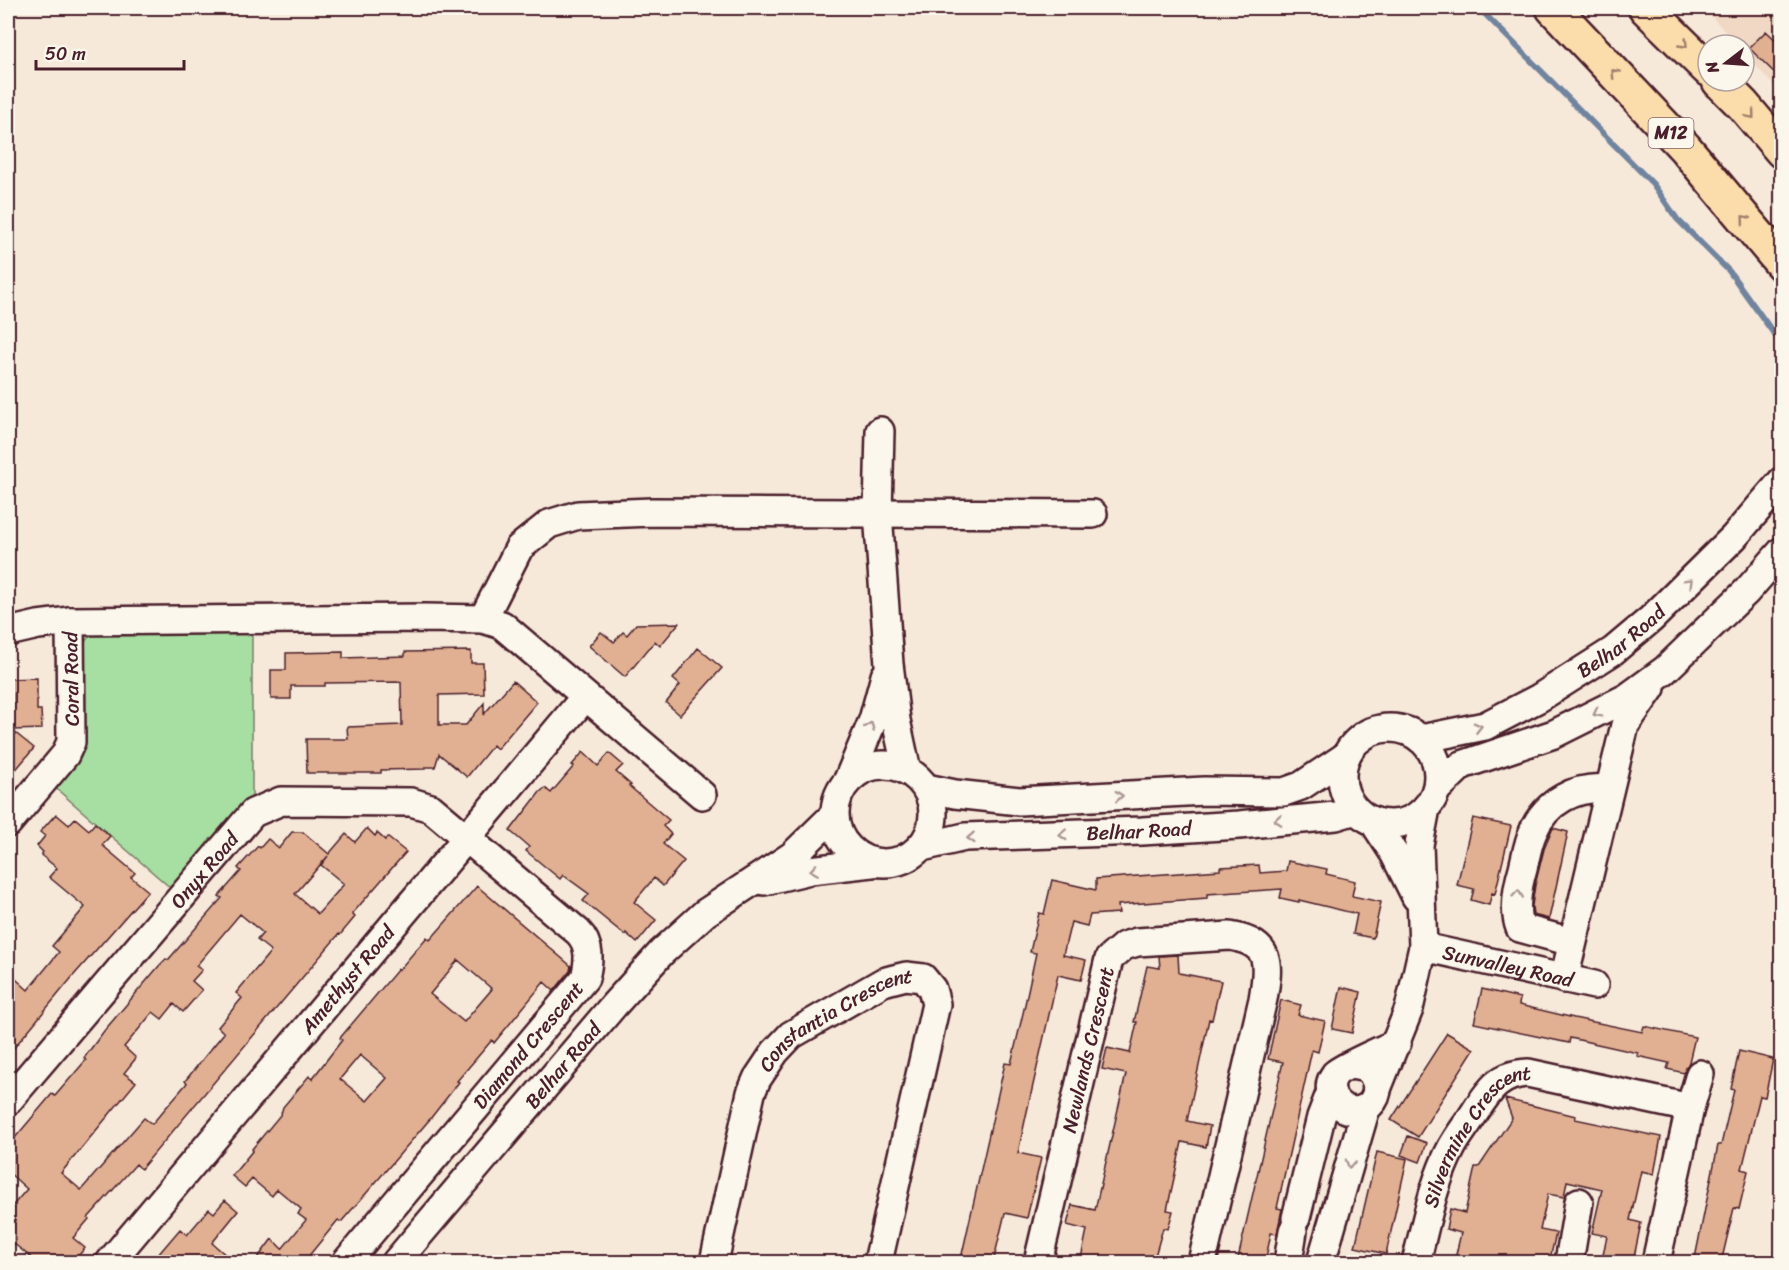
<svg xmlns="http://www.w3.org/2000/svg" width="1789" height="1270" font-family="Sriracha,sans-serif">
	<style>
		.built { fill: #f0d8c4 }
		.green { fill: #a7dea2; stroke: #787e66; stroke-width: 1.5 }
		.lines { fill: none; stroke-linecap: round; stroke-linejoin: round }
		.stream { stroke: #71849f; stroke-width: 6 }
		.building { fill: #e1b092; stroke: #4a1f2b; stroke-width: 1.5; fill-rule: evenodd }
		.minor-casing { stroke: #4a1f2b; stroke-width: 32 }
		.major-casing { stroke: #4a1f2b; stroke-width: 38 }
		.minor { stroke: #fbf7ec; stroke-width: 27 }
		.major { stroke: #faddab; stroke-width: 33 }
		.oneway { stroke: #a27e6b }
		.oneway2 { stroke: #ab9695 }
		.labels { text-anchor: middle; stroke-width: 4.5; stroke-linejoin: round; paint-order: stroke }
		.shield { fill: #fbf7ec; stroke: #7f6065; stroke-width: 1.5 }
		.shield-label { font-size: 18px; font-weight: bold; fill: #4a1f2b }
		.street-label { font-size: 20px; fill: #4a1f2b; stroke: #fbf7ec }
	</style>
	<rect width="100%" height="100%" fill="#f6e9da"/>
	<filter id="ink" filterUnits="userSpaceOnUse"><feTurbulence type="fractalNoise" baseFrequency=".0167" numOctaves="2"/><feDisplacementMap in="SourceGraphic" scale="12" xChannelSelector="R" yChannelSelector="G"/><feConvolveMatrix kernelMatrix="1 2 1 2 8 2 1 2 1" color-interpolation-filters="sRGB"/></filter>
	<g filter="url(#ink)">
		<!-- built -->
		<path class="built" d="M1704 8H1781V94L1744 52V45H1737Z"/>
		<!-- green -->
		<path class="green" d="M252 627V800L173 890 52 785 81 648 89 636 95 632Z"/>
		<g class="lines">
			<!-- stream -->
			<path class="stream" d="M1479 8 1653 184 1677 219 1729 271 1782 345"/>
		</g>
		<!-- building -->
		<path class="building" d="M1766 31 1782 46V80L1749 48Z
			M679 623 660 646 655 641 625 677 589 646 601 632 614 642 623 632 627 635 636 624Z
			M698 648 722 668 680 715 666 703 680 685 673 679Z
			M471 651V663H483L484 694 439 695V725H466L484 703V714L513 681 537 702 497 749 493 745 467 777 439 754 435 767H425V769L381 770V773H307L306 739H348L347 727 402 725 401 682 325 683V686H291V699H271V670H286V653L343 652V658L405 656V652Z
			M37 678V710H41L42 729 13 730 12 694H9V679Z
			M13 731 34 748 8 779V743L13 748Z
			M583 752 598 766 609 753 623 765 616 772 631 785 629 786 669 820 663 826 671 834 663 844 684 861 663 886 654 878 634 902 656 920 637 943 626 933 625 935 583 901 589 894 563 875 560 879 526 851 529 847 510 831 540 792 545 788 551 793 574 766 572 765Z
			M56 814 69 825 75 818 89 830 95 823 110 836 102 845 135 873 131 877 148 891 74 975 8 1055V972L28 990 59 952 52 946 85 907 49 877 57 868 41 855 43 852 37 846 45 836 40 832Z
			M1473 818 1511 826 1495 894 1492 893 1489 905 1471 900 1474 889 1457 885Z
			M367 828 375 836 377 833 385 840 387 837 406 852 352 914 355 917 340 935 339 934 141 1169 136 1164 88 1218 89 1219 73 1238 85 1248 72 1263H38L8 1239V1211L27 1189 8 1172V1146L52 1094 55 1096 86 1060 84 1058 104 1031 159 966 166 959 168 960 222 898 219 896 241 871 238 868 258 846 260 848 268 839 279 848 292 832H303L329 854 346 834 355 842ZM328 856 321 865 344 884 318 914 295 894ZM240 914 263 933 257 940 271 951 236 993 242 998 218 1027 224 1033 185 1081 187 1083 152 1124 144 1118 81 1190 61 1173 136 1082 124 1073 136 1058 124 1047 153 1012 162 1019 174 1004 183 1012 202 990 192 981 202 970 196 966Z
			M1553 828 1568 832 1549 919 1533 915 1532 906 1535 885 1544 849Z
			M1288 861 1327 869 1326 874 1355 881 1352 896 1381 902 1373 938 1353 934 1357 914 1299 900V902L1280 898 1282 889 1207 894V898L1118 905 1119 913 1090 915 1087 926 1071 922 1063 955 1086 960 1081 980 1058 975 1026 1116 1018 1153 1041 1158 1027 1218 1005 1213 993 1263H960L1005 1063 1011 1064 1024 1009 1036 953 1030 952 1039 913 1044 914 1052 880 1096 890V879L1220 870V867L1259 865 1260 873 1286 871Z
			M477 886 571 966 570 971 554 991 544 982 494 1043 492 1040 457 1081 459 1082 430 1119 370 1189 341 1222 338 1220 303 1263H254L272 1239 282 1249 306 1220 298 1214 301 1209 277 1189 272 1196 252 1179 245 1187 232 1176 253 1150 252 1149 281 1114 283 1107 309 1076 312 1079 342 1040 340 1038 398 969 399 970 427 937 430 940 437 932ZM458 960 492 989 464 1022 430 994ZM360 1055 387 1078 367 1101 340 1079Z
			M1178 955 1179 973 1221 981 1212 1020 1209 1019 1187 1121 1210 1126 1206 1147 1182 1142 1167 1210 1173 1211 1168 1229 1163 1228 1153 1263H1080L1087 1230 1067 1225 1072 1205 1095 1210 1126 1074 1102 1069 1107 1048 1130 1053 1137 1022H1134L1147 966 1160 968 1159 956Z
			M1341 987 1361 992 1352 1033 1332 1029Z
			M1482 989 1520 998 1519 1005 1574 1018 1642 1032 1644 1026 1695 1037 1689 1062 1684 1073 1667 1069 1669 1063 1637 1056 1638 1053 1570 1038 1569 1043 1474 1023Z
			M1281 1000 1301 1005 1298 1015 1325 1021 1318 1052 1312 1050 1277 1208 1282 1209 1277 1234 1271 1233 1265 1263H1237L1283 1062 1268 1059Z
			M1447 1033 1474 1049 1418 1137 1391 1120Z
			M1739 1051 1773 1059 1765 1097 1760 1096 1742 1169 1748 1171 1739 1209 1734 1208 1721 1263H1713L1695 1258 1718 1145H1721L1734 1090 1731 1089Z
			M1505 1099 1576 1116 1575 1119 1661 1137 1654 1174 1641 1171 1630 1220 1641 1223 1633 1262 1603 1255 1607 1236 1592 1233 1602 1189 1567 1181 1564 1197 1548 1194 1540 1230 1556 1233 1549 1263H1454L1461 1233 1446 1229 1450 1209 1465 1213 1475 1167H1479L1512 1118Z
			M1408 1136 1427 1143 1420 1162 1401 1155Z
			M1377 1152 1407 1159 1386 1254 1355 1247Z
			M225 1200 238 1211 212 1243 235 1263H151L180 1229 187 1235 209 1209 214 1213Z"/>
		<g class="lines">
			<defs>
				<g id="minor">
					<path d="M880 431 878 513 889 664 896 720 907 771"/>
					<path d="M483 619 519 548 549 524 578 515 652 512 1093 514"/>
					<path d="M8 632 38 625 70 621 425 618 483 619 502 625 702 795"/>
					<circle cx="1390" cy="776" r="48"/>
					<path id="s1" d="M1421 739 1485 726 1539 698 1613 651 1651 619 1734 537 1782 481"/>
					<circle cx="884" cy="814" r="49"/>
					<path d="M848 780 873 720 885 676"/>
					<path d="M926 788 955 794 1019 801 1204 791 1284 792 1301 786 1346 756"/>
					<path d="M1437 789 1462 765 1554 734 1628 697 1665 670 1746 592 1782 551"/>
					<path d="M1373 821 1395 855 1416 897"/>
					<path d="M8 823 65 755 71 742 70 621"/>
					<path id="s2" d="M922 847 965 837 1142 831 1239 825 1336 816 1356 810"/>
					<path d="M764 881 810 870 872 863"/>
					<path d="M1572 942 1520 928C1513 911 1518 885 1523 868 1526 856 1528 843 1533 832 1546 801 1576 786 1608 789"/>
					<path id="s3" d="M1423 947 1594 985"/>
					<path d="M1564 979 1625 725 1651 688"/>
					<path d="M1351 1065 1367 1068C1376 1077 1381 1089 1373 1101 1355 1126 1317 1098 1335 1074 1340 1068 1386 1048 1397 1043"/>
					<path d="M1377 1089 1409 1009 1423 947 1419 845 1426 808"/>
					<path id="s4" d="M8 1101 253 813 281 801 411 802 431 808 578 932C591 945 589 962 585 978L346 1262"/>
					<path d="M1296 1218 1321 1117 1331 1091"/>
					<path id="s5" d="M110 1262 585 697"/>
					<path id="s6" d="M396 1262 614 1005 662 952 705 913 793 855 834 815"/>
					<path id="s7" d="M714 1262 751 1093 757 1079 775 1052 791 1035 883 982 894 979 906 976 923 978 932 989 936 1004 878 1262"/>
					<path id="s8" d="M1038 1262 1109 959 1124 946 1137 942 1230 936C1272 943 1269 964 1263 999L1202 1262"/>
					<path d="M1288 1262 1293 1231"/>
					<path d="M1321 1262 1366 1108"/>
					<path id="s9" d="M1416 1262C1426 1224 1433 1182 1452 1147 1458 1136 1466 1126 1473 1115 1488 1092 1498 1074 1528 1073L1690 1108"/>
					<path d="M1569 1262 1579 1202"/>
					<path d="M1656 1262 1690 1108 1700 1074"/>
				</g>
				<path id="major" d="M1553 8 1685 148 1782 264
					M1646 8 1708 69
					M1719 81 1743 105 1782 151"/>
			</defs>
			<!-- minor casing -->
			<use href="#minor" class="minor-casing"/>
			<!-- major casing -->
			<use href="#major" class="major-casing"/>
			<!-- minor -->
			<use href="#minor" class="minor"/>
			<!-- major -->
			<use href="#major" class="major"/>
		</g>
		<!-- one-way arrows -->
		<defs><path id="oneway-chevron" d="M-2-3.5L2.5 0L-2 3.5" fill="none" stroke-width="1.6" stroke-linecap="round" stroke-linejoin="round" transform="scale(1.5)"/></defs>
		<g class="oneway">
			<use href="#oneway-chevron" transform="translate(1684 44) rotate(46)"/>
			<use href="#oneway-chevron" transform="translate(1615 73) rotate(-133)"/>
			<use href="#oneway-chevron" transform="translate(1751 115) rotate(50)"/>
			<use href="#oneway-chevron" transform="translate(1745 219) rotate(-130)"/>
		</g>
		<g class="oneway2">
			<use href="#oneway-chevron" transform="translate(1689 582) rotate(-45)"/>
			<use href="#oneway-chevron" transform="translate(1597 713) rotate(153)"/>
			<use href="#oneway-chevron" transform="translate(870 726) rotate(-69)"/>
			<use href="#oneway-chevron" transform="translate(1478 727) rotate(-14)"/>
			<use href="#oneway-chevron" transform="translate(1119 796) rotate(-3)"/>
			<use href="#oneway-chevron" transform="translate(1278 820) rotate(175)"/>
			<use href="#oneway-chevron" transform="translate(1063 835) rotate(177)"/>
			<use href="#oneway-chevron" transform="translate(971 838) rotate(176)"/>
			<use href="#oneway-chevron" transform="translate(814 870) rotate(171)"/>
			<use href="#oneway-chevron" transform="translate(1518 894) rotate(-84)"/>
			<use href="#oneway-chevron" transform="translate(1350 1164) rotate(106)"/>
		</g>
	</g>
	<g class="labels">
		<!-- shield labels -->
		<rect class="shield" x="1648.5" y="118" width="45" height="30" rx="4.5"/>
		<g class="shield-label">
			<text x="1671" y="139">M12</text>
		</g>
		<!-- street labels -->
		<g class="street-label">
			<text dy="7" stroke="none"><textPath href="#s1" startOffset="226">Belhar Road</textPath></text>
			<text transform="translate(71 679) rotate(-91)" y="7">Coral Road</text>
			<text dy="7" stroke="none"><textPath href="#s2" startOffset="218">Belhar Road</textPath></text>
			<text dy="7" stroke="none"><textPath href="#s4" startOffset="303">Onyx Road</textPath></text>
			<text dy="7" stroke="none"><textPath href="#s3" startOffset="87">Sunvalley Road</textPath></text>
			<text dy="7" stroke="none"><textPath href="#s5" startOffset="369">Amethyst Road</textPath></text>
			<text dy="7" stroke="none"><textPath href="#s7" startOffset="290">Constantia Crescent</textPath></text>
			<text transform="translate(528 1045) rotate(-50)" y="7">Diamond Crescent</text>
			<text dy="7" stroke="none"><textPath href="#s8" startOffset="218">Newlands Crescent</textPath></text>
			<text dy="7" stroke="none"><textPath href="#s6" startOffset="258">Belhar Road</textPath></text>
			<text dy="7" stroke="none"><textPath href="#s9" startOffset="146">Silvermine Crescent</textPath></text>
		</g>
	</g>
	<!-- margin -->
	<rect width="1789" height="1270" fill="none" stroke="#fbf7ec" stroke-width="30"/>
	<rect x="15" y="15" width="1759" height="1240" fill="none" stroke="#4a1f2b" stroke-width="2" filter="url(#ink)"/>
	<!-- north arrow -->
	<g transform="translate(1726 63) rotate(253)"><circle r="28" fill="#fbf7ec" stroke="#b4a19f" stroke-width="1.5"/>
	<path d="M0-4.5L10 22L0 15L-10 22Z" fill="#4a1f2b"/>
	<text y="-9" font-size="16" font-weight="bold" text-anchor="middle" fill="#4a1f2b">N</text>
	</g>
	<!-- scale -->
	<path d="M36 60v9h148v-9" fill="none" stroke="#4a1f2b" stroke-width="3"/>
	<text x="45" y="60" font-size="18" fill="#4a1f2b" stroke="#fbf7ec" stroke-width="4.5" paint-order="stroke">50 m</text>
</svg>
